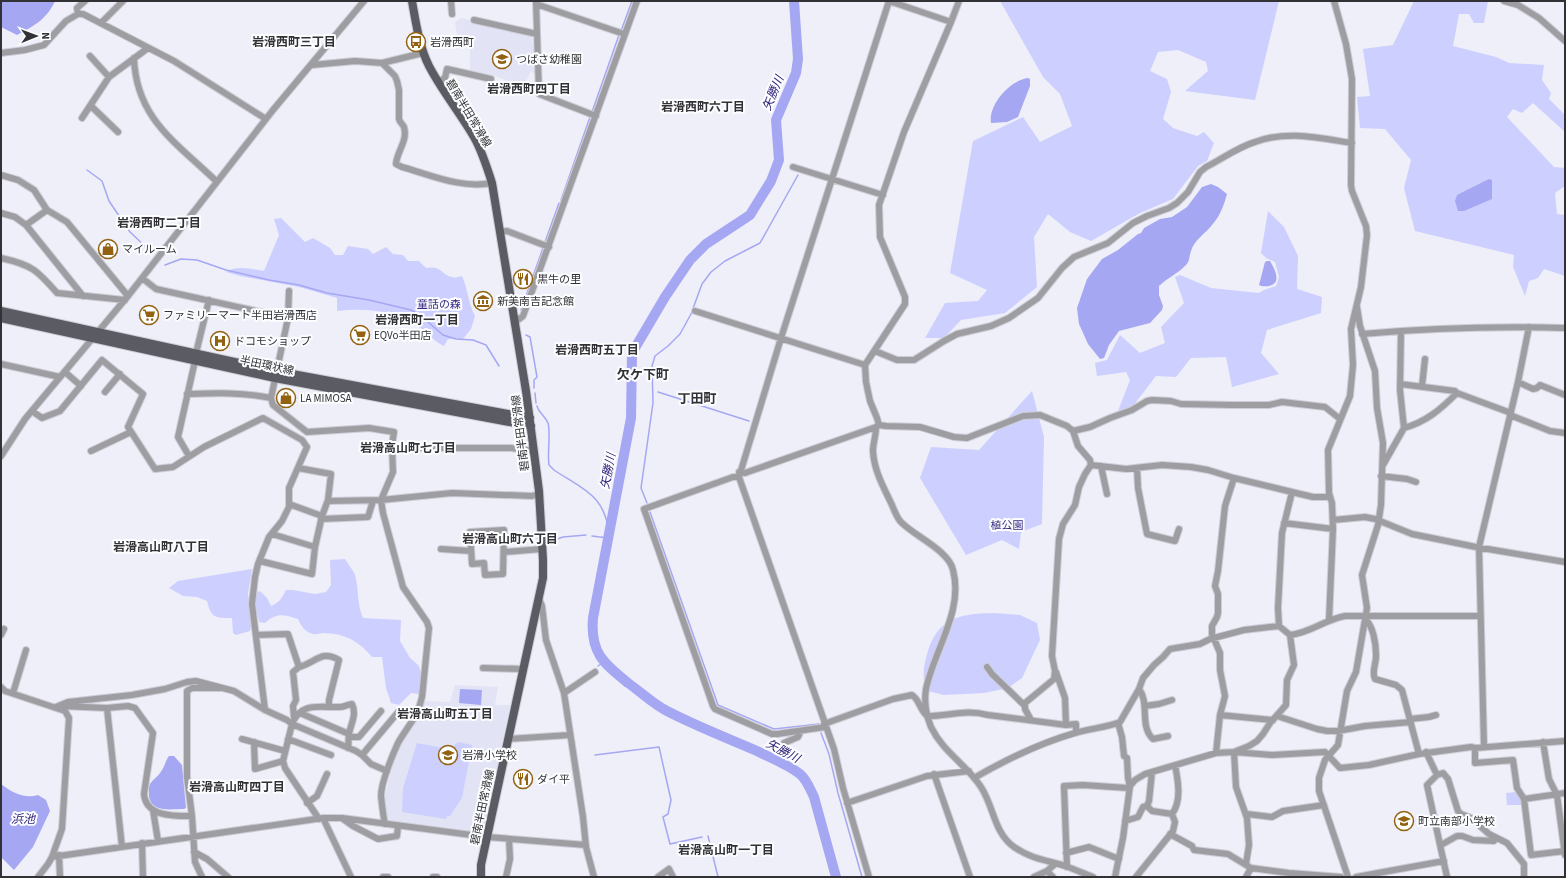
<svg xmlns="http://www.w3.org/2000/svg" width="1566" height="878" font-family="'Source Sans 3','Noto Sans JP',sans-serif">
	<style>
		.built { fill: #e2e3f5 }
		.green { fill: #cdcfff }
		.water { fill: #a6a7f2 }
		.lines { fill: none; stroke-linecap: round; stroke-linejoin: round }
		.stream { stroke: #a6a7f2; stroke-width: 1.5 }
		.river { stroke: #a6a7f2; stroke-width: 10 }
		.minor-casing { stroke: #cccdd6; stroke-width: 8 }
		.major-casing { stroke: #cccdd6; stroke-width: 10 }
		.minor { stroke: #9e9ea2; stroke-width: 6 }
		.major { stroke: #5b5b63; stroke-width: 8 }
		.labels { text-anchor: middle; stroke-width: 4; stroke-linejoin: round; paint-order: stroke }
		.poi-label { font-size: 11px; fill: #323236; stroke: #fcfdff; text-anchor: start }
		.street-label { font-size: 11px; fill: #323236; stroke: #fcfdff }
		.park-label { font-size: 11px; fill: #392d83; stroke: #fcfdff }
		.neighbourhood-label { font-size: 12px; font-weight: bold; fill: #323236; stroke: #fcfdff }
		.water-label { font-size: 12px; font-style: italic; fill: #312378; stroke: #fcfdff }
		.quarter-label { font-size: 13px; font-weight: bold; fill: #323236; stroke: #fcfdff }
	</style>
	<rect width="100%" height="100%" fill="#eeeff9"/>
	<!-- built -->
	<path class="built" d="M462 18 487 25 494 28 532 36 533 46 535 47V75L531 71 523 87 493 75 470 71V38L457 35 455 22Z
		M455 685 498 687 495 705H510L483 833 387 821 385 796 392 765 400 745 421 713 425 701 450 702Z"/>
	<!-- green -->
	<path class="green" d="M1000 1H1279L1255 100 1185 91 1208 71 1206 62 1178 50 1158 52 1150 71 1167 79 1171 92 1163 119 1173 128 1197 136 1204 132 1214 143 1207 161 1198 166 1173 199 1140 213 1091 241 1070 232 1048 214 1034 237 1037 287 1005 313 961 320 944 338H925L945 303 978 301 987 290 950 273 973 141 1023 117 1040 142 1072 126 1060 94 1043 77Z
		M1414 1H1488L1484 23H1474L1469 14H1459L1453 46 1496 57 1509 63 1544 65 1542 80 1551 93 1549 99 1565 115V132L1533 103 1522 113 1513 109 1507 117 1554 167 1565 168V186L1555 193 1557 214 1565 215V276L1544 269 1538 278 1529 281 1525 296 1513 267 1514 255 1415 231 1404 188 1411 160 1385 129 1360 128 1357 97 1370 96 1363 49 1393 45Z
		M1268 211 1284 227 1298 256 1297 289 1322 297 1321 313 1267 330 1261 353 1279 374 1232 387 1226 357 1191 358 1176 377 1156 376 1133 406 1118 411 1130 380 1126 372 1097 376 1095 363 1107 360 1120 335 1140 353 1165 343 1161 327 1184 303 1175 277 1180 275 1211 288 1259 293 1264 290 1276 286 1279 277 1275 262 1266 258 1261 253Z
		M281 218 305 242 313 238 330 248 335 255H343L348 246 368 249 373 254 386 247 393 254 403 255 408 261H419L426 268C442 265 441 275 452 277 455 278 459 277 462 276 468 289 468 303 475 316L471 329 463 339H448L444 346C434 342 430 334 422 329 397 310 367 308 337 311V298L299 287 240 276 226 272C238 265 250 269 264 271L279 235 274 219Z
		M1032 391 1044 437 1042 524 1021 532 1019 549 1002 540 966 555 920 478 931 447 979 450Z
		M345 559C348 564 353 570 355 575 359 590 357 605 363 618L401 620 400 641 410 658 419 666 422 677 419 694 411 693 399 705 391 703 386 688 382 657H372C359 641 344 633 323 633 320 633 316 635 313 634 305 632 301 626 298 619 284 615 277 612 265 623L259 622 256 608V593L260 591 267 598 271 606C279 603 282 598 286 590H293L315 594 326 592 331 585 330 560Z
		M252 569 248 593 252 624 250 631 236 635 233 633 232 618C215 618 211 618 207 601L197 597 183 596 169 588 178 581Z
		M994 613 1020 615 1037 623 1040 640 1022 678 1008 688 984 693 944 695 928 691C922 680 923 670 926 658 936 618 957 614 994 613Z
		M458 742 472 745 462 798 450 816H447L446 819 402 812 403 788 417 743 450 749Z
		M1516 792 1521 800 1522 805H1507L1506 793Z"/>
	<!-- water -->
	<path class="water" d="M1 1H55C47 19 34 26 17 35L1 27Z
		M1028 78 1030 79V86L1018 117 1007 122 991 123C988 105 1010 80 1028 78Z
		M1489 179 1492 180V199L1464 211H1458L1455 201 1457 195Z
		M1211 184 1218 187 1227 194C1224 205 1220 216 1212 225 1206 233 1194 240 1191 251 1189 256 1190 261 1186 265 1179 273 1167 278 1159 286V295L1163 306 1162 310 1150 323 1119 331 1109 345 1104 358 1100 359 1088 344 1079 324 1077 308 1087 279 1102 259 1118 250 1138 234 1141 233 1144 228 1160 219 1172 217 1187 207 1202 187Z
		M1267 261H1270C1278 274 1282 288 1261 286L1259 285 1265 262Z
		M460 689 482 690 481 705 459 703Z
		M169 756H174L182 765 186 808 184 809C172 809 152 813 149 797 149 793 148 788 150 784 153 779 159 776 162 770 165 765 166 760 169 756Z
		M1 784C11 792 24 799 38 795L46 800 50 811 33 847 14 870 1 857Z"/>
	<g class="lines">
		<!-- stream -->
		<path class="stream" d="M621 31 632 1
			M592 112 619 35
			M87 170 102 181 109 201 130 232 148 249 154 250
			M561 200 590 117
			M545 242 559 203
			M165 265 181 259 197 260 226 270 269 280 299 285 327 293 369 300 411 310 420 315 443 335 456 339 473 340 486 345 499 366
			M521 310 543 248
			M526 335 530 337 537 377 534 380V388
			M658 392 749 421
			M535 393 536 403
			M537 406C539 413 545 416 548 423 551 433 547 453 549 465L554 470C584 490 605 495 609 534
			M647 503 641 488 653 403 652 366 655 356 668 346 680 334 691 314 702 284 711 272 725 261 760 243 798 175
			M650 512 718 705 774 729 819 724
			M592 536 608 538
			M546 543 563 537 586 535
			M598 666 604 662
			M821 733 829 754 838 793 862 877
			M595 755 659 747 671 800 668 814 663 817 670 844 702 837
			M708 836 718 877"/>
		<!-- river -->
		<path class="river" d="M794 1 798 59 796 73 776 120 779 160 771 181 750 215 706 244 690 260 665 297 632 353 631 418 593 618C590 652 603 663 628 683 641 692 653 704 667 711 696 726 727 738 757 751 771 758 787 764 800 774 807 780 810 789 814 797L836 877"/>
		<defs>
			<path id="minor" d="M451 1 452 14
				M536 1 539 94 596 116
				M889 1 951 22
				M1504 1 1518 5 1539 18 1565 41
				M536 4 624 34
				M78 14 77 8 85 1
				M474 20 537 34
				M101 23 123 1
				M1 53 25 50 44 45 66 21 78 14H83L174 61 266 119
				M423 53 382 63 395 76 397 81 399 90V119C400 123 402 123 404 127 408 141 397 151 396 164L402 167C431 175 461 189 492 183
				M90 56 109 77
				M134 58C136 119 177 143 217 182
				M312 65 355 61 382 63
				M438 82 445 78 447 69 491 79
				M91 106 118 132
				M82 118 109 77 148 48
				M793 167 883 195
				M1 175 18 180 34 190 47 210 67 222 128 296
				M1 213 15 217 26 225 83 296
				M26 225 47 210
				M500 232 507 231 549 247
				M1 258C32 265 37 270 57 293L125 300
				M142 278 156 289 288 318
				M289 291 288 318 271 398 273 405 307 432 369 428 394 432 392 445 393 472 381 500 383 513 403 587 427 622 429 628 422 697C418 717 407 727 398 743 392 756 381 783 381 796 382 805 383 815 385 824
				M695 311 865 365
				M515 322 523 316 637 1
				M1362 334C1429 328 1498 326 1565 328
				M875 351 897 360H914L944 341 957 334 991 326 1009 318 1038 298 1062 268 1074 257 1108 243 1133 223 1147 216 1169 208 1177 203 1188 192 1200 172 1206 167C1222 159 1238 147 1255 142 1287 130 1319 138 1352 143
				M196 353 209 300
				M1 364 60 377
				M65 372 81 386
				M1518 382 1529 327
				M1400 384 1455 391 1457 393 1511 413
				M1422 386 1425 359
				M105 392 120 374
				M187 394C217 393 241 392 271 398
				M32 411 42 418 60 411 102 360 143 394 128 427 155 469 173 467 204 447 263 418 302 440 307 447 289 488V507L282 521 269 537 258 564 255 577 252 604 265 710
				M1510 415 1550 431 1565 433
				M879 425 886 426 920 427 954 437 967 438 1023 416 1040 415 1067 426 1073 431 1078 446 1090 460 1091 465
				M876 427C876 436 873 443 873 451 874 471 884 488 892 505 894 510 897 517 900 521 912 535 949 550 953 570 964 611 934 650 926 689 924 701 926 716 931 727 943 752 967 765 981 787 994 807 994 833 1014 847 1033 860 1048 860 1068 867 1076 870 1085 874 1093 877
				M1404 428C1426 422 1441 409 1457 393
				M1073 431 1090 427 1110 418 1132 410 1147 401 1152 400 1171 401 1181 404 1232 405H1269L1282 402 1325 407 1340 419
				M392 448H511L534 451
				M91 451 131 432
				M1 456 25 419 128 296 273 110 364 1
				M189 456 178 437 195 361
				M1091 465 1126 469 1162 465 1191 467 1208 470 1234 478 1296 493 1313 497H1330
				M1383 465 1404 428 1400 390 1401 331
				M1101 466 1107 494
				M1137 468 1138 488 1147 534 1175 541 1179 529
				M739 472 745 473 876 427 879 425 877 418 870 401 866 382 865 365 905 304V297L880 237 879 205 904 132 951 22 959 1
				M1381 476 1407 479 1416 482
				M739 477H733L644 509 713 706 715 709 772 734H777L825 727
				M1292 492 1282 533 1278 608 1279 626 1290 635C1310 633 1326 619 1345 616H1480
				M328 501 381 500 452 493 532 496 538 494
				M289 504 322 516
				M321 519 368 517 373 501
				M1333 520 1365 517 1375 519 1412 534 1476 547 1565 562
				M1284 523 1333 529
				M504 530 503 574 485 575 484 563 472 564 470 532Z
				M272 534 315 547
				M441 549 471 551
				M504 552 542 549
				M260 561 312 574 315 547 322 516 328 500 331 474 298 468
				M539 599 542 606 546 640 564 693 583 817 586 847 594 877
				M1329 620 1333 529 1332 503 1329 493 1328 450 1350 396 1353 365 1351 329 1361 287 1367 235 1366 226 1352 191 1351 185 1352 79 1346 44 1334 1
				M1366 620C1373 626 1376 644 1376 654 1377 663 1371 671 1375 679L1396 685 1402 690 1419 754
				M1 635 4 629
				M256 635 288 634 299 667C315 663 322 649 339 660L329 700V706
				M987 667 992 674 1024 705
				M483 668 523 669
				M1056 672 1065 698 1066 725
				M1 687 5 691 65 711 69 718 62 829 52 857 48 864 38 877
				M1139 689C1150 703 1139 726 1153 739L1168 736
				M13 693 26 650
				M564 693 595 672
				M59 706 107 708 122 847
				M1145 706 1159 704 1172 700
				M56 707 68 702 132 695 165 689 187 682 196 681 234 691 265 710 287 720 292 724 283 761 285 768 319 819
				M107 708 128 706 135 708 153 733 144 794C146 817 174 816 192 816
				M300 713 349 734
				M1220 715 1273 720
				M1277 716 1317 729 1327 731H1338L1365 726 1411 722
				M294 717 293 706 296 700 293 672 299 667
				M1410 719 1429 717 1436 715
				M1031 720 1025 709V703L1054 679 1055 671 1052 656 1059 539 1063 524 1075 505 1079 487 1085 474 1091 465
				M824 724 893 699 912 695C919 699 920 710 927 716 950 716 965 709 988 715L1066 725 1076 724V732
				M349 737H359L381 711
				M242 739 285 751
				M288 739 331 755
				M508 739 570 735
				M254 742 255 769 283 761
				M1543 742 1549 779 1557 795 1565 855
				M784 743 798 737 801 731
				M1484 747 1479 547 1518 382 1533 389 1537 388 1540 385 1565 395
				M348 748C349 743 348 738 349 734 351 723 357 715 352 704 348 704 345 707 340 707 321 708 301 701 292 724L356 751 362 755 371 764 387 771
				M1475 748V763L1513 760 1517 788 1524 799 1531 855 1565 851
				M1426 752 1437 775 1443 773 1448 779 1458 811 1461 814 1471 818 1489 834 1507 843 1524 864V877
				M1216 753 1220 715 1225 696 1220 670V653L1212 634V626L1217 617 1218 613V594L1215 586 1218 571 1225 506 1234 478
				M362 755 399 711
				M1152 772 1149 801 1147 806 1152 811 1172 814
				M934 774 970 877
				M1437 775 1427 785 1447 877
				M974 778C1007 759 1040 743 1075 733 1088 729 1109 727 1120 722L1139 689 1143 678 1154 665 1163 657 1170 649 1200 644 1210 639 1244 630 1279 626
				M1130 786 1135 780 1145 774 1216 753 1234 752 1272 755 1325 752 1340 768 1369 765 1419 754 1471 747 1475 748 1565 741
				M1524 799 1565 793
				M307 803 317 796 327 774
				M847 803 927 776 969 771
				M153 810 158 841
				M1247 814 1272 817 1283 811 1324 805
				M323 818 351 877
				M343 819 353 826 378 839 397 836 398 826
				M1125 821 1138 817 1143 807 1147 806
				M1170 834 1192 846 1194 850 1228 854 1251 868 1289 873 1341 877
				M142 843 143 877
				M1441 845 1457 836H1462L1473 840 1494 841 1495 838
				M194 852 207 859 228 877
				M1066 853 1089 847 1119 859
				M59 855 60 877
				M52 857 323 818H342L487 837 586 845
				M1246 864 1249 845 1247 818 1236 787 1234 752 1249 746 1257 741 1263 734 1270 723 1286 705 1287 680 1294 665 1290 635
				M1067 867 1064 786 1083 785 1128 788
				M1047 871 1053 877
				M202 877 195 862 192 816 187 777V691L192 688H221
				M383 877H388
				M433 877H437
				M506 877 510 859 509 839
				M658 877 669 869 673 877
				M869 877 843 788 834 749 739 477 781 338 889 1
				M1034 877 1047 871 1055 864
				M1115 877 1123 838 1130 786 1128 778 1127 758 1124 756 1122 737 1118 723
				M1136 877 1173 831 1175 822 1172 814C1182 801 1178 780 1175 765
				M1246 877 1251 868
				M1348 877 1319 791V778L1325 760 1338 745 1347 691 1356 672 1367 608 1362 575 1378 525 1381 505 1383 443 1377 408 1375 371 1360 326 1357 307
				M1356 877 1444 861"/>
			<path id="major" d="M412 1C416 23 419 46 429 66 442 91 460 113 474 137 482 151 487 167 492 183L526 391 539 491 543 560V578L481 865V877
				M1 311 276 371 530 418
				M1 318 275 378 531 426"/>
		</defs>
		<!-- minor casing -->
		<use href="#minor" class="minor-casing"/>
		<!-- major casing -->
		<use href="#major" class="major-casing"/>
		<!-- minor -->
		<use href="#minor" class="minor"/>
		<!-- major -->
		<use href="#major" class="major"/>
	</g>
	<!-- icons -->
	<defs>
		<symbol id="bus-ring" viewBox="-11 -11 22 22"><circle r="9.5" fill="#fcfdff" stroke="#926211" stroke-width="1.5"/><path d="M-5-6H5V4H4V6H2V4H-2V6H-4V4H-5ZM-3.5-4V0h7V-4ZM-3.5 1.2v1.5H-2V1.2ZM2 1.2v1.5H3.5V1.2Z" fill="#926211"/></symbol>
		<symbol id="school-ring" viewBox="-11 -11 22 22"><circle r="9.5" fill="#fcfdff" stroke="#926211" stroke-width="1.5"/><path d="M0-5L7-2L0 1L-7-2ZM-4 1L0 2.5L4 1V4Q0 6-4 4Z" fill="#926211"/></symbol>
		<symbol id="shop-ring" viewBox="-11 -11 22 22"><circle r="9.5" fill="#fcfdff" stroke="#926211" stroke-width="1.5"/><path d="M-5-2.5h2.3a2.7 3.5 0 0 1 5.4 0H5L5.5 6h-11ZM-1.5-2.5h3a1.5 2.3 0 0 0-3 0Z" fill="#926211"/></symbol>
		<symbol id="restaurant-ring" viewBox="-11 -11 22 22"><circle r="9.5" fill="#fcfdff" stroke="#926211" stroke-width="1.5"/><path d="M-5-6h1v4h1v-4h1v4h1v-4h1v5L-1.5 .5V6h-2V.5L-5-1ZM5-6V6H3V1.5H1.5Q1.5-4 5-6Z" fill="#926211"/></symbol>
		<symbol id="museum-ring" viewBox="-11 -11 22 22"><circle r="9.5" fill="#fcfdff" stroke="#926211" stroke-width="1.5"/><path d="M0-6L6-3V-2H-6V-3ZM-5-1h2V3h-2ZM-1-1h2V3h-2ZM3-1h2V3H3ZM-6 4H6V6H-6Z" fill="#926211"/></symbol>
		<symbol id="supermarket-ring" viewBox="-11 -11 22 22"><circle r="9.5" fill="#fcfdff" stroke="#926211" stroke-width="1.5"/><path d="M-6-5.5h2.5l.6 2H6L4.5 2H-2.5L-4.4-4H-6ZM-1.5 3.2a1.3 1.3 0 1 0 .1 0ZM3 3.2a1.3 1.3 0 1 0 .1 0Z" fill="#926211"/></symbol>
		<symbol id="hospital-ring" viewBox="-11 -11 22 22"><circle r="9.5" fill="#fcfdff" stroke="#926211" stroke-width="1.5"/><path d="M-5-5h3v3.5h4V-5h3V5h-3V1.5h-4V5h-3Z" fill="#926211"/></symbol>
	</defs>
	<g fill-rule="evenodd">
		<use href="#bus-ring" x="405" y="31" width="22" height="22"/>
		<use href="#school-ring" x="491" y="48" width="22" height="22"/>
		<use href="#shop-ring" x="97" y="238" width="22" height="22"/>
		<use href="#restaurant-ring" x="512" y="268" width="22" height="22"/>
		<use href="#museum-ring" x="472" y="290" width="22" height="22"/>
		<use href="#supermarket-ring" x="138" y="304" width="22" height="22"/>
		<use href="#supermarket-ring" x="349" y="324" width="22" height="22"/>
		<use href="#hospital-ring" x="209" y="330" width="22" height="22"/>
		<use href="#shop-ring" x="275" y="387" width="22" height="22"/>
		<use href="#school-ring" x="437" y="744" width="22" height="22"/>
		<use href="#restaurant-ring" x="512" y="768" width="22" height="22"/>
		<use href="#school-ring" x="1393" y="810" width="22" height="22"/>
	</g>
	<g class="labels">
		<!-- poi labels -->
		<g class="poi-label">
			<text x="430" y="46">岩滑西町</text>
			<text x="516" y="63">つばさ幼稚園</text>
			<text x="122" y="253">マイルーム</text>
			<text x="537" y="283">黒牛の里</text>
			<text x="497" y="305">新美南吉記念館</text>
			<text x="163" y="319">ファミリーマート半田岩滑西店</text>
			<text x="374" y="339">EQVo半田店</text>
			<text x="234" y="345">ドコモショップ</text>
			<text x="300" y="402">LA MIMOSA</text>
			<text x="462" y="759">岩滑小学校</text>
			<text x="537" y="783">ダイ平</text>
			<text x="1418" y="825">町立南部小学校</text>
		</g>
		<!-- street labels -->
		<g class="street-label">
			<text transform="translate(469 113) rotate(59)" y="4">碧南半田常滑線</text>
			<text transform="translate(267 365) rotate(12)" y="4">半田環状線</text>
			<text transform="translate(520 433) rotate(-97)" y="4">碧南半田常滑線</text>
			<text transform="translate(482 807) rotate(-78)" y="4">碧南半田常滑線</text>
		</g>
		<!-- park labels -->
		<g class="park-label">
			<text x="439" y="308">童話の森</text>
			<text x="1007" y="529">植公園</text>
		</g>
		<!-- neighbourhood labels -->
		<g class="neighbourhood-label">
			<text x="294" y="46">岩滑西町三丁目</text>
			<text x="529" y="93">岩滑西町四丁目</text>
			<text x="703" y="111">岩滑西町六丁目</text>
			<text x="159" y="227">岩滑西町二丁目</text>
			<text x="417" y="324">岩滑西町一丁目</text>
			<text x="597" y="354">岩滑西町五丁目</text>
			<text x="408" y="452">岩滑高山町七丁目</text>
			<text x="510" y="543">岩滑高山町六丁目</text>
			<text x="161" y="551">岩滑高山町八丁目</text>
			<text x="445" y="718">岩滑高山町五丁目</text>
			<text x="237" y="791">岩滑高山町四丁目</text>
			<text x="726" y="854">岩滑高山町一丁目</text>
		</g>
		<!-- water labels -->
		<g class="water-label">
			<text transform="translate(773 93) rotate(-67)" y="4">矢勝川</text>
			<text transform="translate(608 471) rotate(-79)" y="4">矢勝川</text>
			<text transform="translate(783 751) rotate(28)" y="4">矢勝川</text>
			<text x="23" y="823">浜池</text>
		</g>
		<!-- quarter labels -->
		<g class="quarter-label">
			<text x="643" y="379">欠ケ下町</text>
			<text x="697" y="403">丁田町</text>
		</g>
	</g>
	<!-- border -->
	<rect width="1566" height="878" fill="none" stroke="#323236" stroke-width="4"/>
	<!-- north arrow -->
	<g transform="translate(36 36) rotate(89)" stroke="#fcfdff" stroke-width="3" paint-order="stroke">
	<path d="M0-3L7 15L0 10L-7 15Z" fill="#323236"/>
	<text y="-6" font-size="11" font-weight="bold" text-anchor="middle" fill="#323236">N</text>
	</g>
</svg>
